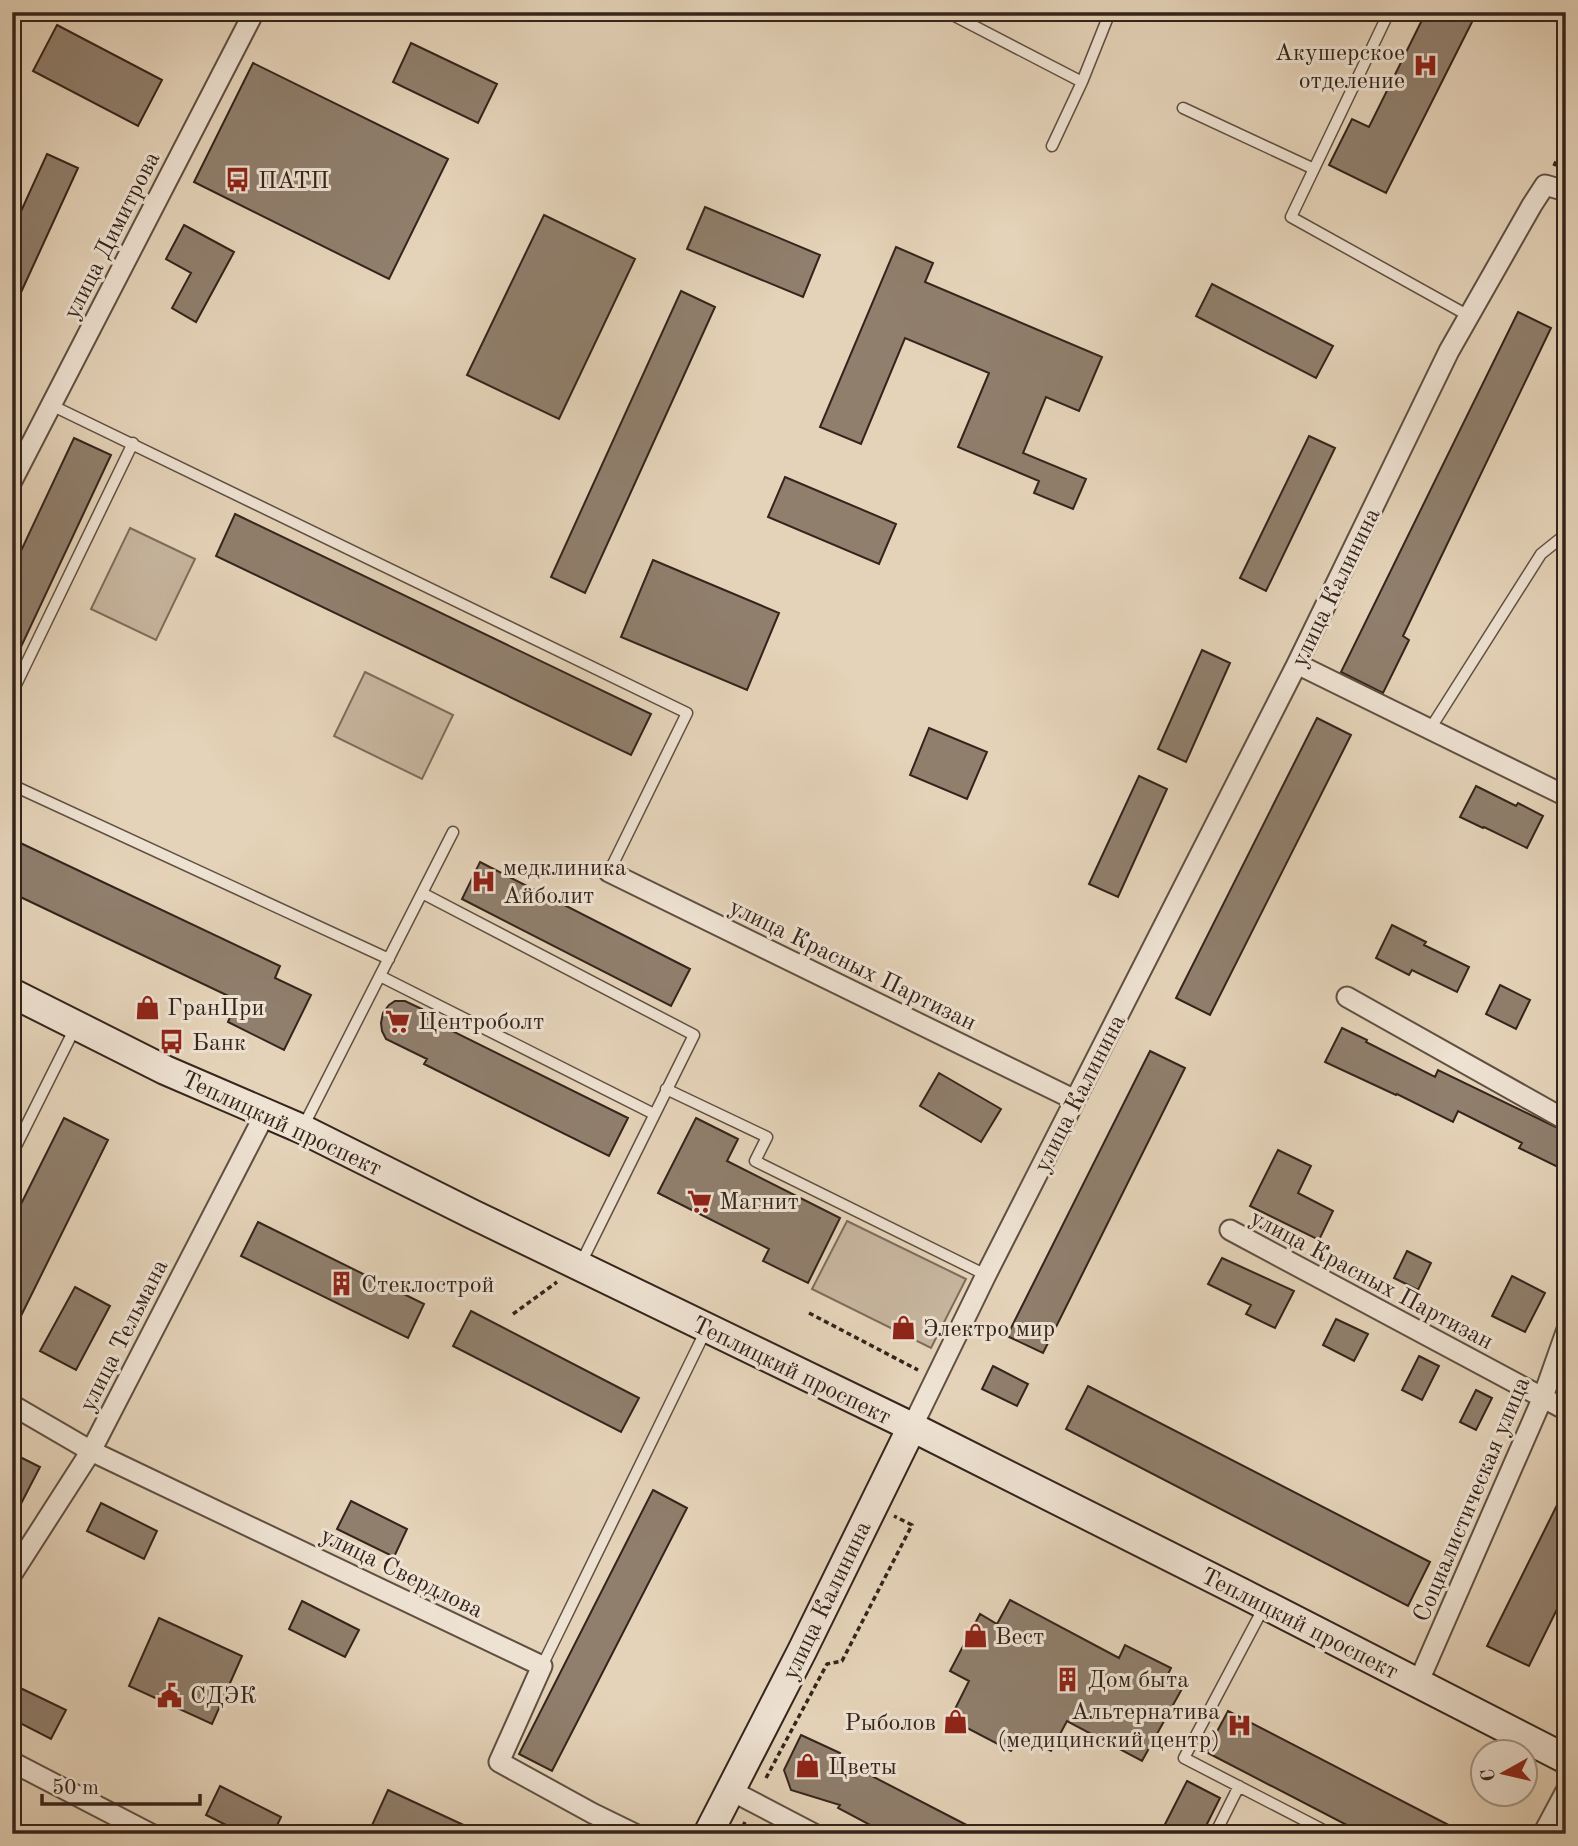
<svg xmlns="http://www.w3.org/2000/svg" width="1578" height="1846" font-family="'Old Standard TT',serif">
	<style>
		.green { fill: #c7b59e; stroke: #7e6c5c; stroke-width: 2 }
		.building { fill: #907f6d; stroke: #34241b; stroke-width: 2 }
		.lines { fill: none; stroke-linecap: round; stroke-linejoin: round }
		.lane-casing { stroke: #605042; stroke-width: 13 }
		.street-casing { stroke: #605042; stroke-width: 23 }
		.secondary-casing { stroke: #34241b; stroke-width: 32 }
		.path { stroke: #34241b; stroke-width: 3.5; stroke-dasharray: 5 3.5; stroke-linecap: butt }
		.lane { stroke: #eee2d2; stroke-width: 10 }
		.street { stroke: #eee2d2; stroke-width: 19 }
		.secondary { stroke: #eee2d2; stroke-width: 28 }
		.labels { text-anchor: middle; stroke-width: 6; stroke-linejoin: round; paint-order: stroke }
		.poi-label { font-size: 24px; fill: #34241b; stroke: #eee2d2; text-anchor: start }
		.street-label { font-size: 24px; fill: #34241b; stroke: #eee2d2 }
	</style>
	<rect width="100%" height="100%" fill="#e5d3b9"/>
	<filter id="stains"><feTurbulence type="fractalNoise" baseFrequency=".00286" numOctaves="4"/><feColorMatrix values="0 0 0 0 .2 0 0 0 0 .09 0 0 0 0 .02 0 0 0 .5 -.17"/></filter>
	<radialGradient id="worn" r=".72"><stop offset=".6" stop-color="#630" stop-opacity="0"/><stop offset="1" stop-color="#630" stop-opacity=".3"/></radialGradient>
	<!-- green -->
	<path class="green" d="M130 528 195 559 156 640 91 609Z
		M365 672 453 715 422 779 334 736Z
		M847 1221 966 1279 931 1348 812 1289Z"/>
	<!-- building -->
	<path class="building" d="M1426 12H1477L1386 193 1329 165 1352 119 1369 127Z
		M57 25 162 80 138 126 33 71Z
		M411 43 497 84 478 123 393 82Z
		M253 63 448 159 389 279 194 182Z
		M47 154 78 168 12 312V231Z
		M705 207 820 255 803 297 687 249Z
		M544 215 635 259 559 419 467 375Z
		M184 225 234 252 196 322 172 308 191 273 166 259Z
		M896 247 933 263 925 282 1102 357 1079 411 1046 397 1023 453 1086 479 1073 509 1034 493 1039 481 958 447 989 373 905 338 861 444 820 427Z
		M1212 284 1333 346 1316 378 1196 316Z
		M681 291 715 307 585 593 551 577Z
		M1518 312 1551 328 1403 636 1409 640 1383 693 1341 672Z
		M1309 436 1335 448 1266 591 1240 578Z
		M74 438 111 455 12 666V570Z
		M785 477 896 524 879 564 768 517Z
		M235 514 651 714 631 755 216 556Z
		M653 560 779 613 747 690 621 637Z
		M1202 650 1230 663 1186 762 1158 749Z
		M1317 718 1351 735 1210 1015 1176 998Z
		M929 728 987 752 967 799 910 775Z
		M1139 776 1167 789 1118 897 1089 884Z
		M1476 786 1516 806 1518 803 1543 816 1527 848 1484 827 1483 828 1460 817Z
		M12 839 280 966 275 978 311 995 284 1050 228 1022 237 1000 12 893Z
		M480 862 690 969 671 1006 462 899Z
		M1392 925 1426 942 1424 945 1469 967 1457 992 1412 970 1409 975 1376 958Z
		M1500 985 1530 1000 1516 1029 1486 1014Z
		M395 1001H405L422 1009 420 1015 628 1118 609 1156 424 1064 427 1059 386 1039 382 1031 381 1023 383 1013 389 1005Z
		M1342 1028 1367 1040 1366 1042 1435 1077 1438 1070 1566 1132V1171L1519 1148 1522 1143 1458 1111 1453 1122 1397 1094 1396 1095 1325 1062Z
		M1150 1051 1185 1068 1043 1353 1007 1336Z
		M939 1073 1001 1109 981 1142 920 1106Z
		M64 1118 108 1140 12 1334V1222Z
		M696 1118 738 1139 727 1161 840 1218 808 1283 763 1261 769 1249 658 1193Z
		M1278 1150 1311 1166 1298 1193 1333 1211 1319 1240 1250 1206Z
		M258 1222 424 1304 408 1338 241 1256Z
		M1407 1251 1431 1263 1418 1290 1394 1278Z
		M1222 1258 1294 1291 1275 1328 1246 1314 1251 1305 1208 1284Z
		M1512 1276 1545 1293 1525 1332 1492 1316Z
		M75 1287 110 1306 76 1370 40 1351Z
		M471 1311 639 1398 621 1432 453 1346Z
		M1336 1319 1368 1334 1354 1361 1323 1345Z
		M1419 1356 1439 1366 1422 1400 1402 1390Z
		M993 1366 1028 1384 1017 1406 982 1389Z
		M1088 1386 1430 1562 1408 1606 1066 1429Z
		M1476 1390 1492 1398 1476 1430 1460 1422Z
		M12 1453 40 1467 12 1521Z
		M1566 1487V1591L1529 1666 1487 1646Z
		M653 1490 687 1508 552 1771 519 1754Z
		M351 1501 407 1529 394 1557 337 1529Z
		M101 1503 157 1531 144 1559 87 1531Z
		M1010 1600 1119 1658 1125 1645 1171 1668 1166 1678 1183 1687 1142 1761 1067 1721 1051 1751 1020 1734 1011 1751 950 1719 969 1681 950 1671 980 1614 997 1624Z
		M302 1601 359 1630 345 1657 289 1629Z
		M159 1618 242 1656 212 1724 129 1686Z
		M12 1684 66 1710 51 1739 12 1719Z
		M1228 1711 1466 1834H1364L1206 1752Z
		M801 1735 840 1753 837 1758 984 1834H887L838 1808 840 1805 791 1790 784 1770Z
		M1187 1781 1220 1798 1202 1834H1160Z
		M220 1786 281 1817 273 1834H244L206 1815Z
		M388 1790 483 1834H368Z"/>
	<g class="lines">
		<defs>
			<path id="lane" d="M947 12 1082 82 1052 146
				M1389 12 1291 217 1469 316
				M1082 82 1110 12
				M1183 108 1314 169
				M51 405 687 713 609 872
				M12 442 28 451
				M12 693 133 443
				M1430 729 1541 554 1566 534
				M12 785 389 959
				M422 893 694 1035 580 1265
				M380 976 654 1114
				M666 1089 767 1137 755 1161 986 1275
				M304 1125 453 832
				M12 1154 76 1026
				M1265 1605 1184 1758 1331 1834
				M542 1666 706 1330
				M1215 1834 1239 1786"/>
			<path id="street" d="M12 481 254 12
				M1297 664 1566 796
				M609 872 1075 1100
				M1347 997 1566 1120
				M1230 1230 1566 1410
				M12 1405 91 1451 542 1666 499 1762 592 1813 635 1834
				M912 1427 986 1275 1297 664 1449 351 1532 205 1545 185 1566 191
				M12 1574 91 1451 266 1112
				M1418 1683 1543 1397 1566 1332
				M12 1762 151 1834
				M730 1790 814 1834
				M1543 1834 1566 1791"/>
			<path id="secondary" d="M12 993 165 1070 302 1129 472 1214 912 1427 1242 1593 1566 1759
				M708 1834 802 1651 912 1427"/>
		</defs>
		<!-- lane casing -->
		<use href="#lane" class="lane-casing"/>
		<!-- street casing -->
		<use href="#street" class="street-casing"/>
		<!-- secondary casing -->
		<use href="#secondary" class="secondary-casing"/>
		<!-- path -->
		<path class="path" d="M1554 166 1566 139
			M809 1313 918 1370
			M513 1314 557 1282
			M766 1778 827 1664 842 1661 912 1525 894 1516
			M739 1834 746 1820"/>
		<!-- lane -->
		<use href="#lane" class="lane"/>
		<!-- street -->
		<use href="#street" class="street"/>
		<!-- secondary -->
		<use href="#secondary" class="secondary"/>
	</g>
	<!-- icons -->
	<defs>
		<symbol id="hospital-bare" viewBox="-9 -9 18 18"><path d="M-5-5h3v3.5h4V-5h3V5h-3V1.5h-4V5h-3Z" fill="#8f2418" stroke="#eee2d2" stroke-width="2.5" paint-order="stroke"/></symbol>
		<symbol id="bus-bare" viewBox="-9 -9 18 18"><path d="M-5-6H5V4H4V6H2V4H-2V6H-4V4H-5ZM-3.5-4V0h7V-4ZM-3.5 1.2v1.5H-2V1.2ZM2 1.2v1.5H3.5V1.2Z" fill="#8f2418" stroke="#eee2d2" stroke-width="2.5" paint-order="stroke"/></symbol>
		<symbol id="shop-bare" viewBox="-9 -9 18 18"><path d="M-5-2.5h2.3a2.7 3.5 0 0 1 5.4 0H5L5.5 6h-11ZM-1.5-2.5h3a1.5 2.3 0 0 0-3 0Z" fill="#8f2418" stroke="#eee2d2" stroke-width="2.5" paint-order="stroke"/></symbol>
		<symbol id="supermarket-bare" viewBox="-9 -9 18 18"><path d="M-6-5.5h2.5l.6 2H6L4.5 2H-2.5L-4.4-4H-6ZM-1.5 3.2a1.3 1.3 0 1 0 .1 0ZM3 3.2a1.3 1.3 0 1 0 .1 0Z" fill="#8f2418" stroke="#eee2d2" stroke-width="2.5" paint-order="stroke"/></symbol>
		<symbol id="building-bare" viewBox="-9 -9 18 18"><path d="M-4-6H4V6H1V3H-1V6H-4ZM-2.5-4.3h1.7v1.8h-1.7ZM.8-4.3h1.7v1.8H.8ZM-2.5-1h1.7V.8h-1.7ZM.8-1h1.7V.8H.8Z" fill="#8f2418" stroke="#eee2d2" stroke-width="2.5" paint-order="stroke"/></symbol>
		<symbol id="civic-bare" viewBox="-9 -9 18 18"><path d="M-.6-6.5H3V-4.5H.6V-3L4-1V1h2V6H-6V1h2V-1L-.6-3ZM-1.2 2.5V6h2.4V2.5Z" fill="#8f2418" stroke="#eee2d2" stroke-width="2.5" paint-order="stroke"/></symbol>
	</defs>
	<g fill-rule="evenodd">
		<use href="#hospital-bare" x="1408" y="48" width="35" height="35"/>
		<use href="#bus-bare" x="220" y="162" width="35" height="35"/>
		<use href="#hospital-bare" x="466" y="864" width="35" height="35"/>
		<use href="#shop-bare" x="130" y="990" width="35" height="35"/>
		<use href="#supermarket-bare" x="380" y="1004" width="35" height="35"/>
		<use href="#bus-bare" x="154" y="1024" width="35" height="35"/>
		<use href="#supermarket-bare" x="682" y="1184" width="35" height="35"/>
		<use href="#building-bare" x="324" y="1266" width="35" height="35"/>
		<use href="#shop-bare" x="886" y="1310" width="35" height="35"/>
		<use href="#shop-bare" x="958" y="1618" width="35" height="35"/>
		<use href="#building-bare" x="1050" y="1662" width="35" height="35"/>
		<use href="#civic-bare" x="152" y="1678" width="35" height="35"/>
		<use href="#shop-bare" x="938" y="1704" width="35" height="35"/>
		<use href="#hospital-bare" x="1222" y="1708" width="35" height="35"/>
		<use href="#shop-bare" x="790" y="1748" width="35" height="35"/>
	</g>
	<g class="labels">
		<!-- poi labels -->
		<g class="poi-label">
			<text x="1405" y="60" text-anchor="end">Акушерское<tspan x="1405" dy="28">отделение</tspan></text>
			<text x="258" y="188">ПАТП</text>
			<text x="503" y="875">медклиника<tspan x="503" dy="28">Айболит</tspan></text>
			<text x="167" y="1015">ГранПри</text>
			<text x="418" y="1029">Центроболт</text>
			<text x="192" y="1050">Банк</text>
			<text x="719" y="1209">Магнит</text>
			<text x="361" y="1292">Стеклострой</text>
			<text x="923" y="1336">Электро мир</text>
			<text x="995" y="1644">Вест</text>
			<text x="1088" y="1687">Дом быта</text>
			<text x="190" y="1703">СДЭК</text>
			<text x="1220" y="1719" text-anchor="end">Альтернатива<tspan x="1220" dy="28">(медицинский центр)</tspan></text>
			<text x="936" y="1730" text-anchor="end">Рыболов</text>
			<text x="828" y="1774">Цветы</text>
		</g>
		<!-- street labels -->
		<g class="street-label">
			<text transform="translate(111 235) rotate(-63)" y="8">улица Димитрова</text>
			<text transform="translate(1335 587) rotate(-64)" y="8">улица Калинина</text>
			<text transform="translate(853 964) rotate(26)" y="8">улица Красных Партизан</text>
			<text transform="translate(1079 1093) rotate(-63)" y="8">улица Калинина</text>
			<text transform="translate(282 1123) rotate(25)" y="8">Теплицкий проспект</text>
			<text transform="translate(1372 1279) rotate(28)" y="8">улица Красных Партизан</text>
			<text transform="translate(123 1335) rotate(-63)" y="8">улица Тельмана</text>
			<text transform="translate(792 1370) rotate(26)" y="8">Теплицкий проспект</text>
			<text transform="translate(1471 1499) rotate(-67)" y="8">Социалистическая улица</text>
			<text transform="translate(402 1572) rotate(26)" y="8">улица Свердлова</text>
			<text transform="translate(826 1600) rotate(-64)" y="8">улица Калинина</text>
			<text transform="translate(1300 1623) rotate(27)" y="8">Теплицкий проспект</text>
		</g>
	</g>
	<!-- margin -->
	<rect width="1578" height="1846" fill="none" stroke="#e5d3b9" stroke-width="42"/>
	<rect x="14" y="14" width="1550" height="1818" fill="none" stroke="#34241b" stroke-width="3.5"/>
	<rect x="21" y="21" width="1536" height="1804" fill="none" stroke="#34241b" stroke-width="2"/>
	<!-- north arrow -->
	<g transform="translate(1504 1773) rotate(262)"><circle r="33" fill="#eee2d2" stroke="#a49689" stroke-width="2"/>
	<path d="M0-5L12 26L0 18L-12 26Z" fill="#8f2418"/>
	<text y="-10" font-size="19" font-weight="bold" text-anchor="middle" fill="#34241b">С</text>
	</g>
	<!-- scale -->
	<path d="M42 1794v10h158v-10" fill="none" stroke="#34241b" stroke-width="3.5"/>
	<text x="52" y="1794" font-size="21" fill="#34241b" stroke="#eee2d2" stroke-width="5" paint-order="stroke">50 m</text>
	<rect width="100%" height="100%" filter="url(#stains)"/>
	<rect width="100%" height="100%" fill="url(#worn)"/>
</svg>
